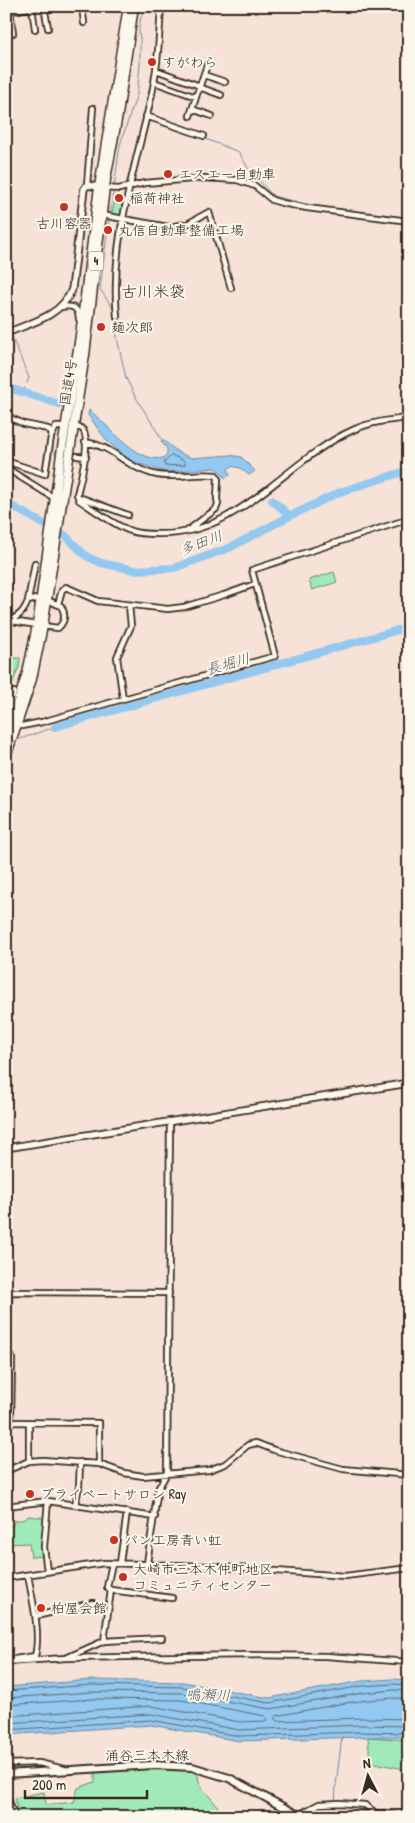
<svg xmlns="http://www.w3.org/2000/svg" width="415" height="1823" font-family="'Patrick Hand','Klee One',sans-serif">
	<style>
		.green { fill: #a0eab9; stroke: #6e8a6c }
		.water { fill: #93c8f0; stroke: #70899c }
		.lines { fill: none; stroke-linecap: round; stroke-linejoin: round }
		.shore { stroke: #5e6972; stroke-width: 1 }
		.stream { stroke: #70899c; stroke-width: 1 }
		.river { stroke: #93c8f0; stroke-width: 8 }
		.minor-tunnel { stroke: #d1bdb1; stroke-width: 4.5; stroke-dasharray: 4.5 2; stroke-linecap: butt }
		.minor-casing { stroke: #3b2a1e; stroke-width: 8 }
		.tertiary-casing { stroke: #3b2a1e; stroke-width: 9 }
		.secondary-casing { stroke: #3b2a1e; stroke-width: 10 }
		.trunk-casing { stroke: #3b2a1e; stroke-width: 11 }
		.minor { stroke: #fbf7ec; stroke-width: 4.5 }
		.tertiary { stroke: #fbf7ec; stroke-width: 5.5 }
		.secondary { stroke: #fbf7ec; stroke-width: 6 }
		.trunk { stroke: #fbf7ec; stroke-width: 8 }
		.poi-dot { fill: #c8321e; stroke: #fbf7ec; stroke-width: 2 }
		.labels { text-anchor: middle; stroke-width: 4; stroke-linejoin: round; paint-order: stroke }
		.shield { fill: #fbf7ec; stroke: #75685c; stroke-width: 1 }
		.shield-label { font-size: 12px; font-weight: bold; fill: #3b2a1e }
		.poi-label { font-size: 14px; fill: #3b2a1e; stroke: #fbf7ec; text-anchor: start }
		.street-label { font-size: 14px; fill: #3b2a1e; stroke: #fbf7ec }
		.water-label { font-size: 15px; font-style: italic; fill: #55595d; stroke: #fbf7ec }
		.quarter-label { font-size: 16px; fill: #3b2a1e; stroke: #fbf7ec }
	</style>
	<rect width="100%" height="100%" fill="#f6e2d6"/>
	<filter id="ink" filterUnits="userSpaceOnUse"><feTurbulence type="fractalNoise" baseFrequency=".02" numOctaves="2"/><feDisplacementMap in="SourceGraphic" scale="10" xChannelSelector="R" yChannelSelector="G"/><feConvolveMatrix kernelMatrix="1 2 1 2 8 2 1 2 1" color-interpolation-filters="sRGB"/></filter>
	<g filter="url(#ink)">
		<!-- green -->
		<path class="green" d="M114 203 124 204 122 216 112 214Z
			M334 572 337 582 312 590 309 580Z
			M6 658H20L19 667 10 690H6Z
			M28 1516 46 1518 43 1556 31 1557 29 1543 6 1544V1527L13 1525 14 1521 26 1519Z
			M368 1737 409 1740V1770L370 1762Z
			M155 1765 197 1772 200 1785 218 1807 216 1817H19L15 1798 44 1792 46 1805 74 1802 78 1788 95 1782V1768Z"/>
		<!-- water -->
		<path class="water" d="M89 410C107 423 137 464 163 458L167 454V449L161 441 163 440 179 453 192 458 230 455 241 457 255 471 249 475 240 468 232 466 228 469 230 475 225 478 221 472 215 468 166 472 139 464 130 460 107 441 88 415Z
			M393 1679 409 1680V1737H361L239 1741 151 1725 6 1735V1687L92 1680 183 1682 269 1698 362 1681Z"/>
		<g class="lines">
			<!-- shore -->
			<path class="shore" d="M171 456H174L184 461 185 465 165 466 164 463Z
				M6 1691 92 1685 183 1687 269 1703 362 1686 393 1684 409 1685
				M6 1698 92 1692 182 1693 270 1709 363 1693 393 1690 409 1691
				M409 1698C364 1697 320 1708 276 1716L274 1718 277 1721 361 1718 409 1719
				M6 1705 93 1699 181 1700 265 1716 267 1719 265 1721 240 1722 151 1706 6 1716
				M6 1723 151 1714 239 1730 361 1725 409 1726
				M6 1730 151 1720 239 1736 361 1732 409 1733"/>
			<!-- stream -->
			<path class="stream" d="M203 138 239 152 248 168 273 196 309 205 409 218
				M110 215 120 145 137 94 140 66V38C137 28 141 16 145 6
				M109 219 100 289 114 310 117 338 126 378 135 396 163 441
				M6 323 8 328
				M11 335 29 378 27 383
				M23 393 25 388
				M14 741 55 727
				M118 1473 125 1476 139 1478
				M176 1475C195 1474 215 1474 231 1463 239 1457 244 1449 253 1446L342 1471 370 1474
				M389 1475 409 1478
				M342 1737 336 1784 335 1810 338 1813 347 1815"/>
			<!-- river -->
			<path class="river" d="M6 387 62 405
				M272 500 290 516
				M6 503 66 536 86 556 101 563 135 570 174 568 229 548 290 516 340 492 409 470
				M55 727 409 627"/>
			<!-- minor-tunnel -->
			<path class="minor-tunnel" d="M54 452 77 456"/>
			<defs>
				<path id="minor" d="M44 6 48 28
					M82 6 84 23
					M32 8 35 29
					M10 11 13 33
					M6 12 40 6
					M156 70 200 86
					M204 75 225 82
					M154 82 196 97 207 65
					M199 87 221 95
					M192 109 212 116
					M146 116 204 136
					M190 116 196 97
					M87 185 93 108
					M104 188 119 189 145 183 204 178 237 180 255 186 272 200 282 203 307 208 409 221
					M102 215 168 227 187 224 209 212 231 288
					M61 307C73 305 78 307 79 319
					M117 317C110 243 134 172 150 102 158 70 159 38 161 6
					M6 416 24 424 48 429 52 434
					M74 427C75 427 80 428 81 428 93 436 80 482 77 494L79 500C93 509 115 526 131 531 139 534 149 534 158 534 240 536 284 461 353 430 370 422 390 420 409 418
					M85 442C115 447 122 464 147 472 169 481 193 472 216 475L218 478 217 499 218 504 216 509 187 531
					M77 456 86 457
					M6 461 45 474 51 437 56 427H66
					M6 468 51 496
					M79 497 128 515
					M28 601 35 563
					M58 604 62 590 66 587 98 601 168 609 184 607 224 595 255 584
					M6 620 37 625
					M10 620C20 616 24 611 28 601L36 599
					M43 626 58 628C65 622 66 614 61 606L52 602
					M123 699 117 657 131 626 129 605
					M6 717 14 692
					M17 726H22L42 722 275 656 252 570 409 519
					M6 1292 169 1293
					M9 1292 8 1351 12 1359 11 1422
					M6 1422 99 1423V1464
					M29 1423V1461
					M6 1471 29 1461 43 1460 99 1464 124 1473 143 1476 209 1470 225 1464 248 1445 256 1443 274 1450 343 1469 409 1475
					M75 1505 79 1487 80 1462
					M6 1506 48 1501 155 1517
					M120 1563 127 1512
					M147 1563 158 1489 167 1473 170 1121
					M47 1572 44 1547 48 1501
					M6 1578 104 1563 207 1566 345 1576 409 1568
					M111 1590 172 1598
					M36 1616 93 1603
					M104 1641 162 1638
					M66 1658 248 1655 326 1656 409 1662
					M8 1660 35 1656C41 1633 32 1598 28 1575
					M6 1662 66 1658 104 1641 111 1590 107 1587 112 1563
					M6 1764 39 1763 64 1769
					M6 1794 15 1817
					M298 1815 319 1804 340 1803 365 1805 377 1814"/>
				<path id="tertiary" d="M6 333C31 323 62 316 72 289L84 189 87 185 99 187
					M6 1148 409 1083"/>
				<path id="secondary" d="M6 1774 153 1765 192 1767 229 1778 298 1815 308 1817
					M349 1817 384 1814 396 1817"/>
				<path id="trunk" d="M6 739 27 673 37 625 61 454 79 343 99 187 128 6
					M6 757 32 679 43 626 85 355 106 179 118 115 134 6"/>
			</defs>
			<!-- minor casing -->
			<use href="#minor" class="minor-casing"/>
			<!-- tertiary casing -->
			<use href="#tertiary" class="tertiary-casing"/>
			<!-- secondary casing -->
			<use href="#secondary" class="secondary-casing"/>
			<!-- trunk casing -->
			<use href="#trunk" class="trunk-casing"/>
			<!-- minor -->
			<use href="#minor" class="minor"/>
			<!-- tertiary -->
			<use href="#tertiary" class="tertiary"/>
			<!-- secondary -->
			<use href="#secondary" class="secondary"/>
			<!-- trunk -->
			<use href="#trunk" class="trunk"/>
		</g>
	</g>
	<!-- markers -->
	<g class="poi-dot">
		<circle cx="152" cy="62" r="5"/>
		<circle cx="168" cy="174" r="5"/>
		<circle cx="119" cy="198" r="5"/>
		<circle cx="64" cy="207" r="5"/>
		<circle cx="108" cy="230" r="5"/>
		<circle cx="101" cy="327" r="5"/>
		<circle cx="30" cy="1494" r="5"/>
		<circle cx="114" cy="1540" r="5"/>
		<circle cx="123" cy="1577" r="5"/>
		<circle cx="41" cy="1608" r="5"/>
	</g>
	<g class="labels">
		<!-- shield labels -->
		<rect class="shield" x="88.5" y="251.5" width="15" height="19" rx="4"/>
		<g class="shield-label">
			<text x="96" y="265">4</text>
		</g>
		<!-- poi labels -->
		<g class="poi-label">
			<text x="162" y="67">すがわら</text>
			<text x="178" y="179">エスエー自動車</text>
			<text x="129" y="203">稲荷神社</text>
			<text x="64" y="228" text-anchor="middle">古川容器</text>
			<text x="118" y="235">丸信自動車整備工場</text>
			<text x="111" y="332">麺次郎</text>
			<text x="40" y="1499">プライベートサロン Ray</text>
			<text x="124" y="1545">パン工房青い虹</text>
			<text x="133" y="1574">大崎市三本木仲町地区<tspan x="133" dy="16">コミュニティセンター</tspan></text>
			<text x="51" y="1613">柏屋会館</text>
		</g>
		<!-- street labels -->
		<g class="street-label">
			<text transform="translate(68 382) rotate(-81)" y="5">国道4号</text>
			<text x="147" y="1760">涌谷三本木線</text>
		</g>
		<!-- water labels -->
		<g class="water-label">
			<text transform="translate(201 543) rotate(-21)" y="5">多田川</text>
			<text transform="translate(228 664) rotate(-16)" y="5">長堀川</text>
			<text transform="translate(208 1695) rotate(1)" y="5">鳴瀬川</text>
		</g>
		<!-- quarter labels -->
		<g class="quarter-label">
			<text x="153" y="297">古川米袋</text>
		</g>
	</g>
	<!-- margin -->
	<rect width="415" height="1823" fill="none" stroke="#fbf7ec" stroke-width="25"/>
	<rect x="12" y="12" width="390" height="1798" fill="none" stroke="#3b2a1e" stroke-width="2" filter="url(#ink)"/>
	<!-- north arrow -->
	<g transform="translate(368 1776) rotate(354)" stroke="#fbf7ec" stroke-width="4" paint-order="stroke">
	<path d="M0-4L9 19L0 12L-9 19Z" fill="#3b2a1e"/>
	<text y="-8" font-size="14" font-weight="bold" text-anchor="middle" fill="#3b2a1e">N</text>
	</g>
	<!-- scale -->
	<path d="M25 1790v8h122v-8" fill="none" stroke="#3b2a1e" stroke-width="2.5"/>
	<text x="32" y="1790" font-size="15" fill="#3b2a1e" stroke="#fbf7ec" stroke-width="4" paint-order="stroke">200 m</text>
</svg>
